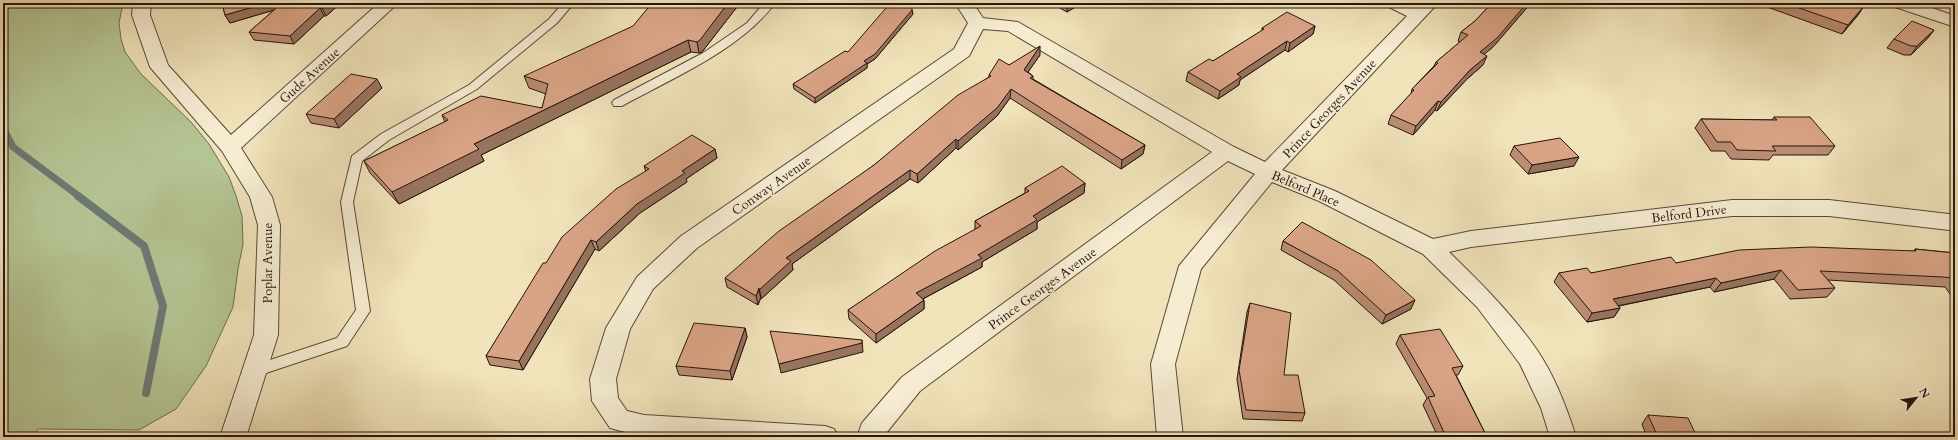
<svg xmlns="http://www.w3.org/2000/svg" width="1958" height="440" font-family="Cardo,serif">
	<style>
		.green { fill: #b5c493; stroke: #6d6c51 }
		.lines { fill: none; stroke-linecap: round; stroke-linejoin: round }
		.stream-far1 { stroke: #6e7975; stroke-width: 7 }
		.stream { stroke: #6e7975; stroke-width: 8 }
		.service-casing { stroke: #58483a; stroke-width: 2 }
		.minor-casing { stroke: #58483a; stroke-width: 2 }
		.path { stroke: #25150f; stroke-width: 2.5; stroke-dasharray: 1 2; stroke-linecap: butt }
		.service { fill: #f5ecd2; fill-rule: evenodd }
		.minor { fill: #f5ecd2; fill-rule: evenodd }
		.wall { fill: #bb8d73; stroke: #25150f }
		.shaded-wall { fill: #98735e; stroke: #25150f }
		.building { fill: #d9a486; stroke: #25150f }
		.labels { text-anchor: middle; stroke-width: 3; stroke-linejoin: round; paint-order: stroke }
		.street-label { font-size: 13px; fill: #25150f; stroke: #f5ecd2 }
	</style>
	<rect width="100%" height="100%" fill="#f0e2b9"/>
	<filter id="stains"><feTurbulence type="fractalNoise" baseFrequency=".005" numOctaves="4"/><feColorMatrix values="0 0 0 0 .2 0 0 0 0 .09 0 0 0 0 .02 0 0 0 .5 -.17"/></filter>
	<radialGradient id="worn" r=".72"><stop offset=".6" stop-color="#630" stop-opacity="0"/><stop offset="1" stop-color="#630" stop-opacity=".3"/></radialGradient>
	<!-- green -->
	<path class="green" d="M3 3H123L119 23 121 39 125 52 141 74 191 122 209 144 229 177 236 196 242 216 243 244 238 269 233 307 206 366 176 409 139 430 38 429 32 437H3Z"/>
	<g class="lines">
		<!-- stream-far1 -->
		<path class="stream-far1" d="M3 128 13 147 80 197"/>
		<!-- stream -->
		<path class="stream" d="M78 196 144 246 163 306 146 393"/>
		<defs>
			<path id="service" d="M563 3H574L557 23 477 89 389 140 362 161 353 202 370 311 347 346 254 377 249 375 247 371 249 367 337 338 356 310 341 202 352 156 381 134 469 85 549 19Z
				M764 3H775C742 49 671 79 622 106H614L612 103 614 100 703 53 747 23Z"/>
			<path id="minor" d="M133 3H151L150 15 168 65 231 135 379 3H398L241 148 272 197 280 225 278 335 246 437H220L254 335 258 225 250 197 222 151 150 67 132 15Z
				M955 3H973L983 18 1018 22 1234 147 1265 162 1407 16 1389 7 1386 3H1409L1416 6 1419 3H1438L1282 170 1335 191 1433 239 1471 231 1732 200H1829L1949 214 1955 216V228L1949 230 1829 216H1732L1471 247 1449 252C1481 283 1512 314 1537 350 1554 375 1567 408 1576 437H1550L1541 408 1520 364 1477 307 1423 254 1319 201 1272 182 1201 269 1175 364 1183 437H1157L1151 364 1179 266 1255 174 1228 161 920 391 883 437H857L862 423 902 377 1212 152 1008 31 983 29 969 56 697 248 653 289 630 329 616 379 618 398 627 411 644 415 825 426 834 429 838 437H644L610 428 592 401 590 379 606 328 637 277 681 236 954 49 968 23Z
				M1892 3H1918L1955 16V27L1895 7Z"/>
		</defs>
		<!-- service casing -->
		<use href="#service" class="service-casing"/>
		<!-- minor casing -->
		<use href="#minor" class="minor-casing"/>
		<!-- path -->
		<path class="path" d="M903 435 926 437"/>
		<!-- service -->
		<use href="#service" class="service"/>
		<!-- minor -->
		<use href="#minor" class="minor"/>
	</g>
	<!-- wall -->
	<path class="wall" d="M222 3H341L326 16H324L294 44 254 40 249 32 274 10 230 23 225 15Z
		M740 3 702 52 699 53 691 52 481 155 484 161 399 204 370 173 364 161 445 122 442 115 542 108 546 94 529 88 524 76Z
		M1051 3H1082L1067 12Z
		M1492 3H1531L1493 47 1484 54 1483 65 1467 79 1437 111 1435 110 1413 135 1388 124 1391 115 1411 94 1412 89 1434 66 1436 62 1460 42 1458 41 1461 32 1475 21Z
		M1756 3H1854L1864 6 1858 15 1842 34Z
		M912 10 913 14 875 59 867 64V68L815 103 794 89 793 84 848 52Z
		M1315 26 1313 34 1288 52 1285 50 1240 80 1239 85 1218 99 1186 81 1188 72 1213 61 1262 31V28Z
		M1934 30 1927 39 1911 55H1904L1887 48 1894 39Z
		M1040 55 1028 72 1033 76V79L1145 145 1143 154 1121 169 1010 98 997 116 958 150 956 148 918 183 910 179 792 264 793 270 761 299V297L758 305 727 287 725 278 874 165 989 77V75L1009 65Z
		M382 88 339 128 311 123 306 114Z
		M1774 117 1835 146 1828 155H1773L1769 160 1731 159 1725 151H1711L1695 128 1701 119 1772 120Z
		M1514 146 1574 166 1528 174 1510 155Z
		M715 149 717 158 686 179 687 182 640 213 599 251 595 249 523 370 490 365 486 356 546 263 646 172 644 166Z
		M1085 183 1084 193 1037 222V229L982 262V267L923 299 924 300V309L876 343 849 319 848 310 975 230V221L1025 193V188Z
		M1283 241 1411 309 1382 324 1334 280 1281 250Z
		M1915 249 1955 253V301L1945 287 1828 280 1835 288 1827 297 1790 299 1774 279 1714 292 1710 287 1619 306 1620 308 1614 317 1587 322 1554 282 1559 273H1591L1676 263 1914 251Z
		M1250 303 1284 375 1305 413 1302 421 1243 419 1237 379 1247 312Z
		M745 328 747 337 732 380 679 375 676 366Z
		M1400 335 1463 366 1458 375H1456L1487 437H1438L1423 405 1427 398 1396 344Z
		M1648 415 1697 437H1647L1642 424Z"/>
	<!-- shaded-wall -->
	<path class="shaded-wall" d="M267 3H293L294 4 230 23 225 15Z
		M328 3H341L326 16 322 8Z
		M728 3H740L702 52 699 53 697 42Z
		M1067 3H1082L1067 12Z
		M1527 3H1531L1493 47 1476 61 1480 52Z
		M1864 6 1858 15 1842 34 1848 25Z
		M320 8 324 16 294 44 290 36Z
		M912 10 913 14 875 59 867 64V68L815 103V98Z
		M1315 26 1313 34 1288 52 1290 43Z
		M1934 30 1927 39 1911 55 1917 46Z
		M688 40 691 52 481 155 484 161 399 204 392 192 474 144Z
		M1287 41 1285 50 1240 80 1239 85 1218 99 1220 91 1237 74Z
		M1040 46V55L1023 79 1024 70Z
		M1487 56 1483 65 1467 79 1437 111 1441 102 1470 70Z
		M377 79 382 88 339 128 334 119Z
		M1011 89 1010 98 997 116 958 150V141Z
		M1438 101 1435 110 1413 135 1416 126Z
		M956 139V148L918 183 917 174Z
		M1145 145 1143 154 1121 169 1122 160Z
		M715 149 717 158 686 179 687 182 640 213 599 251 596 242 637 204 682 171Z
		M1579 157 1574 166 1528 174 1532 165Z
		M910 170V179L792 264 793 270 761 299 759 290 786 258Z
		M1085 183 1084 193 1037 222V229L982 262V267L917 302 916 293 978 255 1033 216Z
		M591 240 595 249 523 370 519 361Z
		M1781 270 1774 279 1714 292 1721 283Z
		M1716 278 1710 287 1607 308 1613 299Z
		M759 288 761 297 758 305 756 296Z
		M924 300V309L876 343V334Z
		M1415 300 1411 309 1382 324 1386 315Z
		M1620 308 1614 317 1587 322 1592 313Z
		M745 328 747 337 732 380 730 371Z
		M862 340 863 352 781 373 779 364Z"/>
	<!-- building -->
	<path class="building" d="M222 3H267L225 15Z
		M282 3H328L322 8H320L290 36 249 32Z
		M652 3H728L700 40 697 42 688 40 474 144 479 149 392 192 364 161 448 120 442 115 481 96 542 108 548 84 524 76 633 26Z
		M885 3H912V10L875 54 864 61 867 63 815 98 793 84 845 51 848 52 886 8Z
		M1492 3H1527L1497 38 1480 52 1487 56 1470 70 1441 102 1438 101 1416 126 1391 115 1414 90 1412 89 1438 63 1436 62 1468 35 1461 32 1475 21Z
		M1785 3H1854L1864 6 1848 25Z
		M1287 12 1315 26 1290 43 1287 41 1237 74 1241 77 1220 91 1188 72 1209 59 1213 61 1264 29 1262 28Z
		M1912 21 1934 30 1917 46H1911L1894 39Z
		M1040 46 1024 70 1033 76 1030 78 1145 145 1122 160 1011 89 997 108 958 141 956 139 917 174 910 170 786 258 791 261 759 290V288L756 296 725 278 779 231 874 165 958 95 991 76 989 75 999 59 1009 65Z
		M351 74 377 79 334 119 306 114Z
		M1774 117H1810L1835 146H1772L1776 151 1737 150 1731 142H1717L1701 119 1777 120Z
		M692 135 715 149 682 171 685 173 637 204 596 242 591 240 519 361 486 356 543 263H546L562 237 616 189 649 169 644 166Z
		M1560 138 1579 157 1532 165 1514 146Z
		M1062 166 1085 183 1033 216 1037 220 978 255 982 258 916 293 924 300 876 334 848 310 935 251 981 226 975 221 1029 191 1025 188Z
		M1302 222 1371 260 1415 300 1386 315 1338 271 1283 241Z
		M1811 247 1916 251 1915 249 1955 253V279L1954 278 1942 277 1820 271 1835 288 1798 290 1781 270 1721 283 1716 278 1613 299 1620 308 1592 313 1559 273 1587 268 1591 273 1671 257 1676 263 1739 250Z
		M1250 303 1291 313 1284 375H1298L1305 413 1246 410 1239 370Z
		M694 323 745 328 730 371 676 366Z
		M1440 329 1463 366 1452 368 1487 437H1446L1428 397 1435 396 1400 335Z
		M770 331 862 340V343L779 364Z
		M1648 415 1688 418 1697 437H1658Z"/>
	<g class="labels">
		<!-- street labels -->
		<g class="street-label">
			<text transform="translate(309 75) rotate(-42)" y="5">Gude Avenue</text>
			<text transform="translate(1329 108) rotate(-47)" y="5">Prince Georges Avenue</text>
			<text transform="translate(771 185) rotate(-35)" y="5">Conway Avenue</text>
			<text transform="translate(1306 188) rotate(23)" y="5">Belford Place</text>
			<text transform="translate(1689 213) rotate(-7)" y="5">Belford Drive</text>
			<text transform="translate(267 263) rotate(-90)" y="5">Poplar Avenue</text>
			<text transform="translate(1042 288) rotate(-36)" y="5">Prince Georges Avenue</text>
		</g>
	</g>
	<!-- margin -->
	<rect width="1958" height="440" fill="none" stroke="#f0e2b9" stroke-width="16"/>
	<rect x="4" y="4" width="1950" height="432" fill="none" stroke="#25150f" stroke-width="2"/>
	<rect x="8" y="8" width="1942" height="424" fill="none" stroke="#25150f"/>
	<!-- north arrow -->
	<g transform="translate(1916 398) rotate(60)" stroke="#f5ecd2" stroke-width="3" paint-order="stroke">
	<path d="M0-3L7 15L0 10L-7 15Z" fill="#25150f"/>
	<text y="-6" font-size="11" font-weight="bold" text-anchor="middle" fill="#25150f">N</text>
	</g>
	<rect width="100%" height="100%" filter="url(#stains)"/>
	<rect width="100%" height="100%" fill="url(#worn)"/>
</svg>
